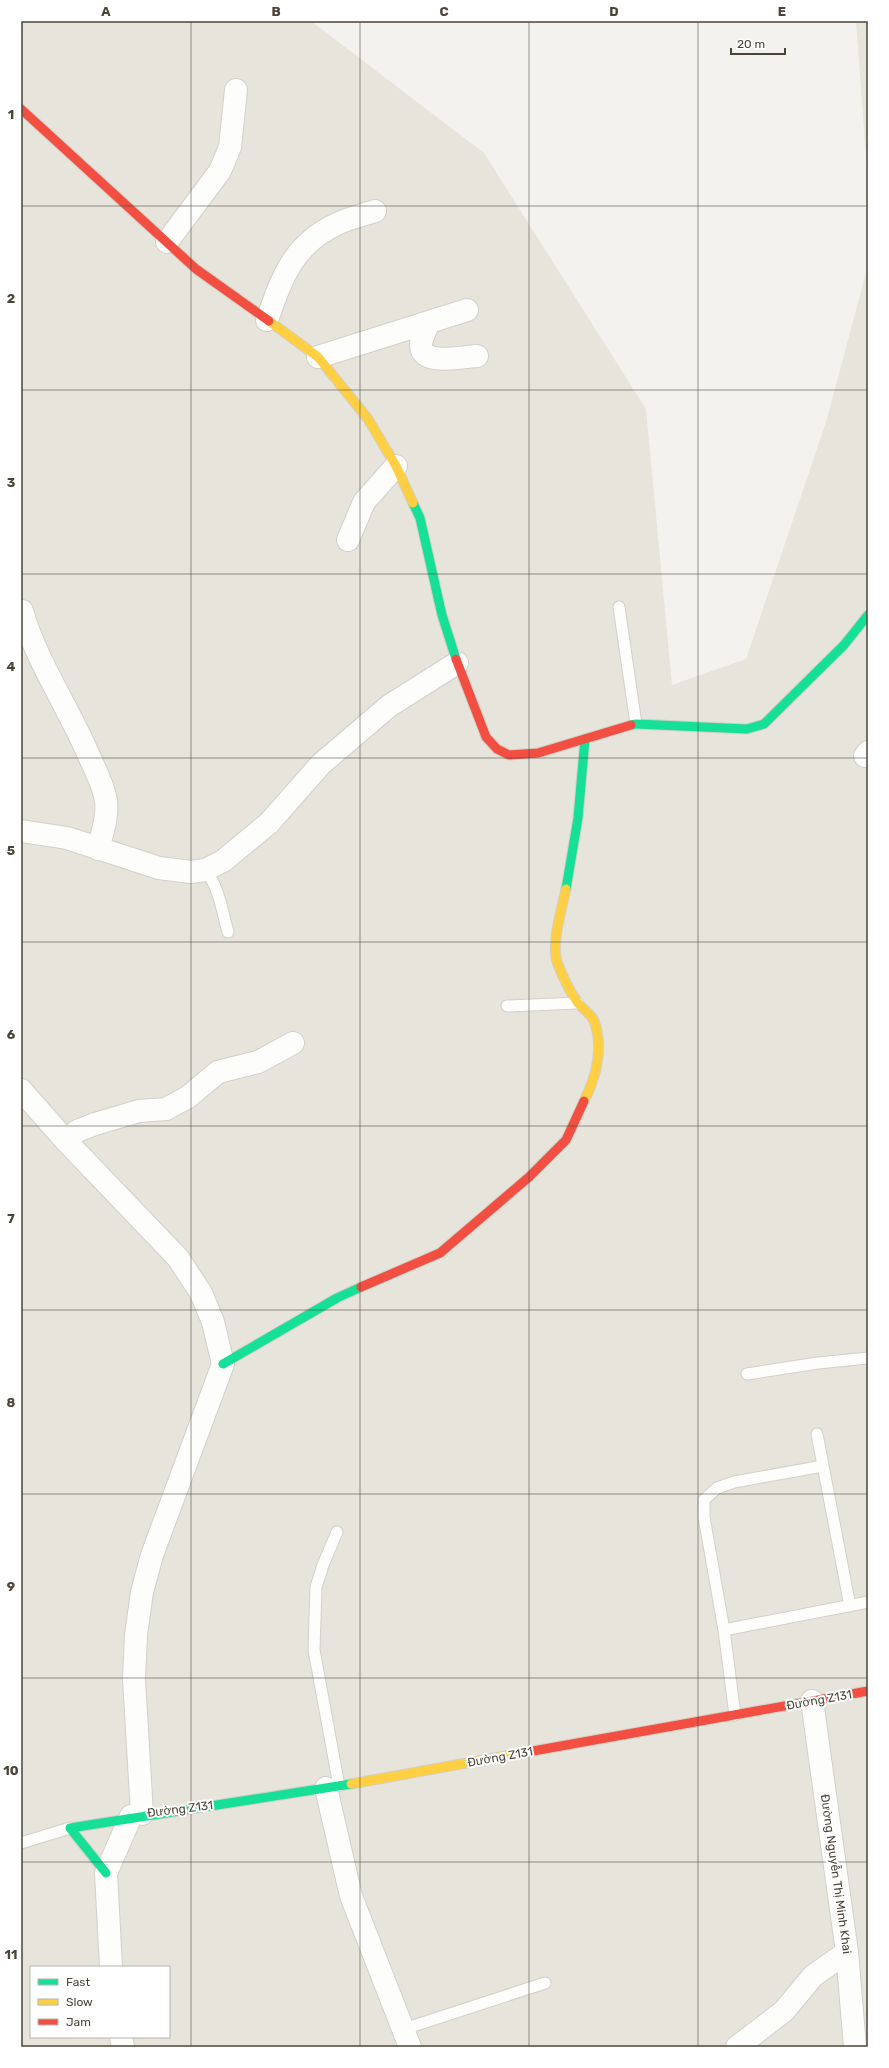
<svg xmlns="http://www.w3.org/2000/svg" width="889" height="2068" font-family="Rubik,sans-serif">
	<style>
		.residential { fill: #e7e4dc; fill-rule: evenodd }
		.lines { fill: none; stroke-linecap: round; stroke-linejoin: round }
		.lane-casing { stroke: #d2d0cb; stroke-width: 13 }
		.street-casing { stroke: #d2d0cb; stroke-width: 24 }
		.fast-casing { stroke: #d3cfc5; stroke-width: 11 }
		.slow-casing { stroke: #d3cfc5; stroke-width: 11 }
		.jam-casing { stroke: #d3cfc5; stroke-width: 11 }
		.lane { stroke: #fdfdfc; stroke-width: 11 }
		.street { stroke: #fdfdfc; stroke-width: 22 }
		.fast { stroke: #16e098; stroke-width: 9 }
		.slow { stroke: #ffcf43; stroke-width: 9 }
		.jam { stroke: #f24e42; stroke-width: 9 }
		.grid { fill: none; stroke: #4b4439; stroke-width: 1; stroke-opacity: 0.55 }
		.labels { text-anchor: middle; stroke-width: 4; stroke-linejoin: round; paint-order: stroke }
		.street-label { font-size: 12px; fill: #4b4439; stroke: #fff }
		.neatline { fill: none; stroke: #4b4439; stroke-width: 1.5 }
		.grid-label { font-size: 13px; text-anchor: middle; font-weight: bold; fill: #4b4439 }
	</style>
	<rect width="100%" height="100%" fill="#f4f2ee"/>
	<!-- residential -->
	<path class="residential" d="M21 21H311L484 153 646 409 672 685 746 659 826 422 868 265V2047H21ZM31 1967H169V2037H31Z
		M856 21H868V185Z"/>
	<g class="lines">
		<defs>
			<path id="lane" d="M619 607 636 724
				M205 870C219 886 222 911 228 932
				M507 1006 578 1003
				M747 1374 818 1363 868 1358
				M817 1434 850 1606
				M337 1532 323 1565 316 1587 314 1650 339 1786
				M724 1630 868 1602
				M735 1715 724 1630 704 1517V1500L717 1488 734 1482 823 1466
				M21 1843 70 1828
				M404 2029 545 1983"/>
			<path id="street" d="M167 242 220 171 230 147 236 90
				M267 320C282 278 293 244 337 224 349 218 363 215 375 211
				M428 324C426 330 421 338 421 345 420 366 463 357 477 356
				M318 357 467 310
				M348 540 364 502 396 466
				M22 611C37 663 69 708 90 758 96 772 104 786 106 801 108 817 102 834 98 849
				M865 756 868 752
				M21 831 67 838 159 868 191 872 205 870 223 861 269 823 321 764 389 706 457 663
				M21 1090 66 1141 178 1258 201 1293 213 1322 223 1364 152 1555 142 1592 136 1635 134 1679 142 1814
				M66 1141 77 1131 95 1124 139 1111 166 1109 188 1097 218 1072 258 1062 293 1043
				M812 1701 847 1952 855 2047
				M326 1788 351 1896 410 2047
				M111 1967 106 1873 131 1816
				M121 2037 123 2047
				M737 2047 784 2011 813 1976 847 1952"/>
			<path id="fast" d="M413 503 420 518 442 615 456 659
				M631 725 636 724 747 729 764 724 844 645 868 615
				M566 889 578 818 585 739
				M223 1364 337 1298 361 1287
				M106 1873 70 1828 351 1784"/>
			<path id="slow" d="M269 321 318 357 368 419 396 466 413 503
				M566 889C562 908 551 944 557 962 562 975 570 992 578 1003 583 1009 591 1014 594 1021 604 1047 596 1078 584 1101
				M351 1784 533 1751"/>
			<path id="jam" d="M21 109 196 269 269 321
				M456 659 486 737 497 749 509 755 538 753 631 725
				M361 1287 440 1253 529 1177 566 1140 584 1101
				M533 1751 868 1691"/>
		</defs>
		<!-- lane casing -->
		<use href="#lane" class="lane-casing"/>
		<!-- street casing -->
		<use href="#street" class="street-casing"/>
		<!-- fast casing -->
		<use href="#fast" class="fast-casing"/>
		<!-- slow casing -->
		<use href="#slow" class="slow-casing"/>
		<!-- jam casing -->
		<use href="#jam" class="jam-casing"/>
		<!-- lane -->
		<use href="#lane" class="lane"/>
		<!-- street -->
		<use href="#street" class="street"/>
		<!-- fast -->
		<use href="#fast" class="fast"/>
		<!-- slow -->
		<use href="#slow" class="slow"/>
		<!-- jam -->
		<use href="#jam" class="jam"/>
	</g>
	<!-- grid -->
	<path class="grid" d="M191 21V2047M360 21V2047M529 21V2047M698 21V2047M21 206H868M21 390H868M21 574H868M21 758H868M21 942H868M21 1126H868M21 1310H868M21 1494H868M21 1678H868M21 1862H868"/>
	<g class="labels">
		<!-- street labels -->
		<g class="street-label">
			<text transform="translate(819 1700) rotate(-10)" y="4">Đường Z131</text>
			<text transform="translate(500 1757) rotate(-10)" y="4">Đường Z131</text>
			<text transform="translate(180 1809) rotate(-7)" y="4">Đường Z131</text>
			<text transform="translate(836 1874) rotate(82)" y="4">Đường Nguyễn Thị Minh Khai</text>
		</g>
	</g>
	<!-- border -->
	<rect width="889" height="2068" fill="none" stroke="#ffffff" stroke-width="44"/>
	<!-- legend -->
	<rect x="30" y="1966" width="140" height="72" fill="#ffffff" stroke="#b7b4b0"/>
	<rect x="38" y="1979" width="20" height="6" fill="#16e098" stroke="#b7b4b0"/>
	<text x="66" y="1986" font-size="12" fill="#4b4439">Fast</text>
	<rect x="38" y="1999" width="20" height="6" fill="#ffcf43" stroke="#b7b4b0"/>
	<text x="66" y="2006" font-size="12" fill="#4b4439">Slow</text>
	<rect x="38" y="2019" width="20" height="6" fill="#f24e42" stroke="#b7b4b0"/>
	<text x="66" y="2026" font-size="12" fill="#4b4439">Jam</text>
	<!-- scale -->
	<path d="M731 48v6h54v-6" fill="none" stroke="#4b4439" stroke-width="2"/>
	<text x="737" y="48" font-size="12" fill="#4b4439" stroke="#ffffff" stroke-width="3" paint-order="stroke">20 m</text>
	<rect x="22" y="22" width="845" height="2024" class="neatline"/>
	<g class="grid-label">
		<text x="106" y="16">A</text>
		<text x="276" y="16">B</text>
		<text x="444" y="16">C</text>
		<text x="614" y="16">D</text>
		<text x="782" y="16">E</text>
		<text x="11" y="119">1</text>
		<text x="11" y="303">2</text>
		<text x="11" y="487">3</text>
		<text x="11" y="671">4</text>
		<text x="11" y="855">5</text>
		<text x="11" y="1039">6</text>
		<text x="11" y="1223">7</text>
		<text x="11" y="1407">8</text>
		<text x="11" y="1591">9</text>
		<text x="11" y="1775">10</text>
		<text x="11" y="1959">11</text>
	</g>
</svg>
